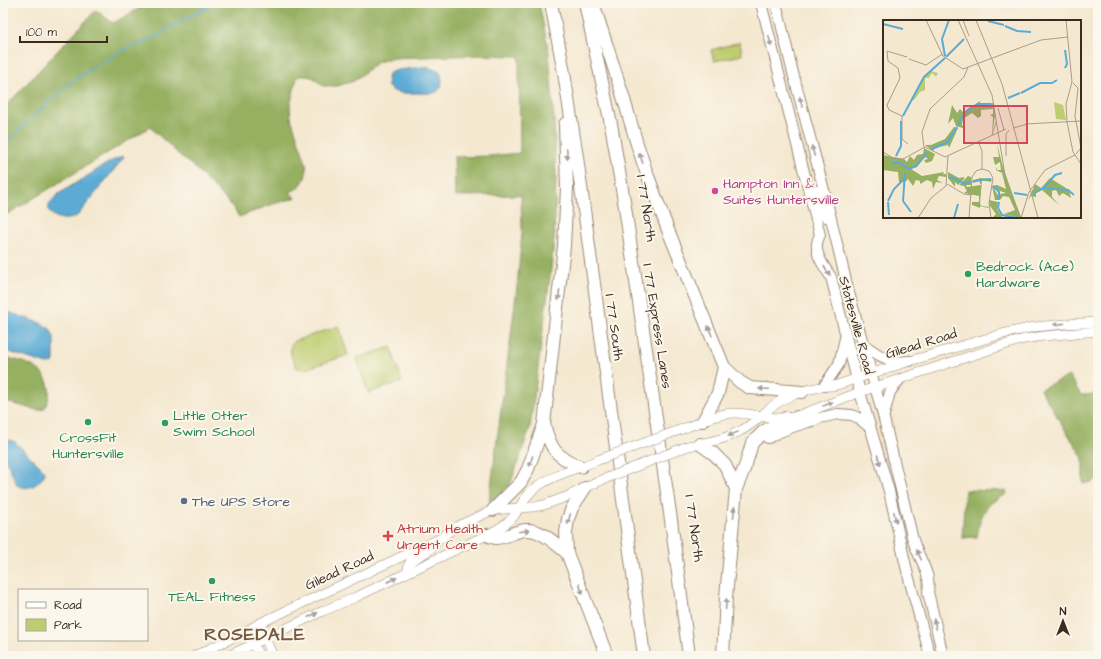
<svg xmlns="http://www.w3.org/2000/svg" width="1101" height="659" font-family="'Architects Daughter',sans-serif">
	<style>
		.green { fill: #becd6f; stroke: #7c7c46 }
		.forest { fill: #96b062; stroke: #686d40 }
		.water { fill: #5babd5; stroke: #4b6a7a }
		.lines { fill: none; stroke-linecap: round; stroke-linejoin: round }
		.stream { stroke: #5babd5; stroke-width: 1.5 }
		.secondary-casing { stroke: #988977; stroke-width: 10 }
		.primary-casing { stroke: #988977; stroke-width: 12 }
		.highway-casing { stroke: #988977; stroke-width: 14 }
		.secondary { stroke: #fff; stroke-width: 9 }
		.primary { stroke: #fff; stroke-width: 10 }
		.highway { stroke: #fff; stroke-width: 12 }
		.secondary-bridge-casing { stroke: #988977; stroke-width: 10; stroke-linecap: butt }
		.secondary-bridge { stroke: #fff; stroke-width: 9 }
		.oneway { fill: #a79f9a }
		.hotel-dot { fill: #d1479c; stroke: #fbf7ec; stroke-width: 1.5 }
		.leisure-dot { fill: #2e9e5b; stroke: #fbf7ec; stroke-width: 1.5 }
		.service-dot { fill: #5c6f8a; stroke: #fbf7ec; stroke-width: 1.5 }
		.health-dot { fill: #e0444e; stroke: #fbf7ec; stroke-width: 1.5 }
		.labels { text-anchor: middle; stroke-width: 4; stroke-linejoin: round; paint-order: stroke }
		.hotel-label { font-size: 14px; fill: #b23c85; stroke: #fbf7ec; text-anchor: start }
		.street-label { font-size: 14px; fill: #3b2a1e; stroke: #fbf7ec }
		.leisure-label { font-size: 14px; fill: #27864d; stroke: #fbf7ec; text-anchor: start }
		.service-label { font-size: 14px; fill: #4e5e75; stroke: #fbf7ec; text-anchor: start }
		.health-label { font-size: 14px; fill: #be3a42; stroke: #fbf7ec; text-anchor: start }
		.district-label { font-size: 18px; font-weight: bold; letter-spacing: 1px; fill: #755a41; stroke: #fbf7ec }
		.inset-river { fill: none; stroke: #5babd5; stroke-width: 2 }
		.inset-road { fill: none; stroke: #aa9c89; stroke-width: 1 }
		.view { fill: #d1495b; fill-opacity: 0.15; stroke: #d1495b; stroke-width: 2 }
		.inset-edge { fill: none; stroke: #3b2a1e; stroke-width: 2 }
	</style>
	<rect width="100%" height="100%" fill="#fbf7ec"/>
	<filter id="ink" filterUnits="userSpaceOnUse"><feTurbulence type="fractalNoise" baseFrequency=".025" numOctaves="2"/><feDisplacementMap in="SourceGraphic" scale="8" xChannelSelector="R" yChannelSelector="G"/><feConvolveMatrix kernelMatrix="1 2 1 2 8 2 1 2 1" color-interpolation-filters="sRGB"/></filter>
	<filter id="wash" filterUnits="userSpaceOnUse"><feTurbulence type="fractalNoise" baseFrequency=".012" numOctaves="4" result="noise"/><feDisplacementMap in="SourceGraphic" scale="16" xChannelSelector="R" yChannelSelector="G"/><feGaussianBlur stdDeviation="0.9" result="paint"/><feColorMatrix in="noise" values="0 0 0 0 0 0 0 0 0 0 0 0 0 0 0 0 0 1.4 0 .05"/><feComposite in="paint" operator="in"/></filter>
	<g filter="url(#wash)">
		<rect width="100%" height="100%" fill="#f4e8d0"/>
		<!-- green -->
		<path class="green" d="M740 42 742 55 714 61 711 50Z
			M339 326 348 355 305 369 297 368C292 360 287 348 294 341Z
			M391 347 402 382 368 393 357 358Z"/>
		<!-- forest -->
		<path class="forest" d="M149 3H539L549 53 554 119 556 178 554 240 551 269 530 428 510 485 501 495 489 501 512 327 517 287 522 232 521 195 455 196 454 157 490 156 520 153 519 56 480 55 394 58 377 62 354 81 337 86H323L314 78 308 76H300L297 78 290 106 291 118 306 163C308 177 303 187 290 192L295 198 273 204 239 217 233 207 193 166 186 161 150 127 3 217V109L96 10 113 23Z
			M3 357C21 361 46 366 49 388 50 396 48 403 44 409L37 410 3 401Z
			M1069 376 1081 395 1098 394V478L1092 482 1083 484V458L1040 389Z
			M965 490 1006 491 1007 494C984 504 981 514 977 537L962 538Z"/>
		<!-- water -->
		<path class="water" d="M421 67H426L439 71C443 78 444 90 434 93 430 94 423 93 418 93 407 93 396 95 388 87L387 75C393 68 411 70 421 67Z
			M123 156 124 157 78 215C75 217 71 219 67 219 57 220 43 212 51 202 58 192 69 188 78 182 93 173 107 162 123 156Z
			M3 310 43 324 50 329 54 337V360L53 363 47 364 3 350Z
			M10 440 15 442 43 469 45 473C40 484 28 492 17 485L3 453V443L6 441Z"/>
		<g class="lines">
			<!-- stream -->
			<path class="stream" d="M3 146 45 105 77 78 94 67 127 48 138 45 161 34 167 29 214 3"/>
		</g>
	</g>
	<g filter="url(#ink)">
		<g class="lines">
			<defs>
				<path id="secondary" d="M685 428C701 422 718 413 735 413 752 413 768 419 785 418 789 418 793 417 797 416L860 392 1001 346 1024 339 1044 336 1098 331
					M688 446C705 443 723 440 738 432 752 426 759 417 770 408 786 395 814 386 834 386L910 361 1002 334 1034 327 1066 324 1098 322
					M408 572C407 557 417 560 426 552 430 550 433 546 436 543
					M258 624 265 638 273 656
					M247 631 259 656
					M194 656 247 631 258 624 441 538 450 531 462 524 493 510 532 507 544 505 566 497 602 480
					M228 656 323 611 356 597 487 535C496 530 507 525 514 516 520 507 525 496 534 489 552 475 577 469 598 460"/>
				<path id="primary" d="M761 3 820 235C811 250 823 265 831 277L860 392 889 491 907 571 930 656
					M776 3 792 69 825 194 848 289 884 419 913 540C918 557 932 574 928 592L943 656
					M808 186 817 192 824 215 826 217 831 218
					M863 344C872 350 882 359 894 361 899 362 905 361 910 361
					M824 386 839 364 845 338
					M884 415 890 392 900 379
					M797 416 815 419 838 414 852 415 860 419 869 427"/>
				<path id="highway" d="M551 3 564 73 577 157 644 656
					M585 3 611 124 625 207 671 520 689 656
					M593 3 622 93 637 144 646 171 668 230 724 367 740 382 750 388 802 392
					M703 421 718 393 724 367
					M544 424C551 450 555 456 581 467
					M768 437C782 428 799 424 815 419
					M700 444 714 454 725 465 736 489
					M585 488 572 508 568 519 566 533 567 553 607 656
					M493 510 521 482 528 469 544 424 564 246 567 188 565 124
					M487 535C489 536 493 538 496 538 504 538 512 533 520 531 539 526 553 542 567 553
					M723 656 726 597 736 489 746 464 752 443 763 432 786 418"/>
			</defs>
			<!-- secondary casing -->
			<use href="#secondary" class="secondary-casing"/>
			<!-- primary casing -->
			<use href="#primary" class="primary-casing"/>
			<!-- highway casing -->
			<use href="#highway" class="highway-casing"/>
			<!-- secondary -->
			<use href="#secondary" class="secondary"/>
			<!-- primary -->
			<use href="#primary" class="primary"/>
			<!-- highway -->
			<use href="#highway" class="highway"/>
			<defs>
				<path id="secondary-bridge" d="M598 460 685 428
					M602 480 688 446"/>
			</defs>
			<!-- secondary-bridge casing -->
			<use href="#secondary-bridge" class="secondary-bridge-casing"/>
			<!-- secondary-bridge -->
			<use href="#secondary-bridge" class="secondary-bridge"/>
		</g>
		<!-- one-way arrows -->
		<defs><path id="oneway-solid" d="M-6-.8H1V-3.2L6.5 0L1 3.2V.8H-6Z"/></defs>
		<g class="oneway">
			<use href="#oneway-solid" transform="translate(770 41) rotate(76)"/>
			<use href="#oneway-solid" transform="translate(801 102) rotate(-105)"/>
			<use href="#oneway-solid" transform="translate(813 151) rotate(-105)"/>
			<use href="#oneway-solid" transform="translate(567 154) rotate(88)"/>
			<use href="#oneway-solid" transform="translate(641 158) rotate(-109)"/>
			<use href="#oneway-solid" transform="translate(827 271) rotate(56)"/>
			<use href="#oneway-solid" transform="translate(559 295) rotate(97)"/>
			<use href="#oneway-solid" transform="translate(1059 324) rotate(174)"/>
			<use href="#oneway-solid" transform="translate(710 331) rotate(-112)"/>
			<use href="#oneway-solid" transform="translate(764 389) rotate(-177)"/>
			<use href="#oneway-solid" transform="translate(828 404) rotate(-21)"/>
			<use href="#oneway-solid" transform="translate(733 434) rotate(158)"/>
			<use href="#oneway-solid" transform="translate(879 460) rotate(74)"/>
			<use href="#oneway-solid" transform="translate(531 461) rotate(108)"/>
			<use href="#oneway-solid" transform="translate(734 512) rotate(-84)"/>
			<use href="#oneway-solid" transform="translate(895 517) rotate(77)"/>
			<use href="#oneway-solid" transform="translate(569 519) rotate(105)"/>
			<use href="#oneway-solid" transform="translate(524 531) rotate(-7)"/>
			<use href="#oneway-solid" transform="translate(919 555) rotate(-115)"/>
			<use href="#oneway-solid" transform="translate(392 580) rotate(-25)"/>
			<use href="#oneway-solid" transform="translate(581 589) rotate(69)"/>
			<use href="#oneway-solid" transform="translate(726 604) rotate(-86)"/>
			<use href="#oneway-solid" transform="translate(313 615) rotate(-25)"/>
			<use href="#oneway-solid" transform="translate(935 624) rotate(-104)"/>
		</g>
	</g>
	<!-- markers -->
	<circle class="hotel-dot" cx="715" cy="191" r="4"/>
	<g class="leisure-dot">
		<circle cx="968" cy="274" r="4"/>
		<circle cx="88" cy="422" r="4"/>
		<circle cx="165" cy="423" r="4"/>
		<circle cx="212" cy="581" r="4"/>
	</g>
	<circle class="service-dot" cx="184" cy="501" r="4"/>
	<path class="health-dot" d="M386 530h4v4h4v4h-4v4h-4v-4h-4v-4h4z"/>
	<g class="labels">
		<!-- hotel labels -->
		<g class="hotel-label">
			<text x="723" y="188">Hampton Inn &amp;<tspan x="723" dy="16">Suites Huntersville</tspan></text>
		</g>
		<!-- street labels -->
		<g class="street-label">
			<text transform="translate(647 208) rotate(81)" y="5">I 77 North</text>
			<text transform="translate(857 325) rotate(75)" y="5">Statesville Road</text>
			<text transform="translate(658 326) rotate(81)" y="5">I 77 Express Lanes</text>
			<text transform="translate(615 327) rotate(82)" y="5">I 77 South</text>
			<text transform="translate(921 343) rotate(-17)" y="5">Gilead Road</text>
			<text transform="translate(695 528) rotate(82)" y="5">I 77 North</text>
			<text transform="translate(339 570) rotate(-25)" y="5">Gilead Road</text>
		</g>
		<!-- leisure labels -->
		<g class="leisure-label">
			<text x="976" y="271">Bedrock (Ace)<tspan x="976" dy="16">Hardware</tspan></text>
			<text x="173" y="420">Little Otter<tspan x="173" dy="16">Swim School</tspan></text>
			<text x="88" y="442" text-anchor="middle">CrossFit<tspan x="88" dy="16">Huntersville</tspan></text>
			<text x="212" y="601" text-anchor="middle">TEAL Fitness</text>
		</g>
		<!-- service labels -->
		<g class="service-label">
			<text x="192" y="506">The UPS Store</text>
		</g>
		<!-- health labels -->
		<g class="health-label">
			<text x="397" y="533">Atrium Health<tspan x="397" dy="16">Urgent Care</tspan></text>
		</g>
		<!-- district labels -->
		<g class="district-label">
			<text x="255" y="640">ROSEDALE</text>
		</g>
	</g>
	<!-- overview -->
	<g transform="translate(883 20)">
		<rect width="198" height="198" fill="#f4e8d0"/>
		<path d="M48 51 55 53 53 57 49 53 46 58H42V70L37 72 31 80 28 79 40 57ZM171 82 180 85 183 100 173 99Z" fill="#becd6f"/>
		<path d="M97 81V84L111 83 112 96 109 114 110 97 107 95 110 94V89L98 90V96L95 98 89 93 80 99 79 105 83 109 73 106 70 98 65 104 69 85 74 93 77 89 80 92ZM71 107 75 108 66 128 65 125 52 128 50 131 42 125H48L62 119ZM114 124 120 147 138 198 121 194 132 190 126 177 120 176 117 180V174L123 173 111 169 116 177 115 180H112L109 166 114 165 123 169 119 153 113 150V147L114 150H118L117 142 112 145 110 137H116ZM41 128 52 134 49 141 43 143 41 140 45 139 42 137 34 147 28 149 39 156 61 152 60 154H63V157L56 156 54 160 60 163 53 162 50 169 49 162 44 160 37 164V161L33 160 30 166 25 159 19 165 21 162H16L15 152 0 150V135L21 139 24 142 27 136 31 140 34 135 40 134ZM65 152 76 158 81 157V159L75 165 72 162V167L65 158ZM85 156 88 157 89 165H83L84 167 98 165 96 161 90 163 89 161 97 158 109 159 108 162 99 160 97 184 99 186 106 187 105 188 97 186V188L89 185V182H96V176L81 173 84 171 81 166 76 165ZM167 158 186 170 188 178 180 173 176 176 173 170 169 171V177L176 185 159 170 153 173V177L148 176 145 180 152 164 158 168ZM106 180 115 182 114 189 119 197 123 198H109L113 194 107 186Z" fill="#96b062"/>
		<path class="inset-river" d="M105 1 121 5M0 4 20 9M122 6 134 11 148 12M62 36 59 19 66 0M63 37 81 19M182 48 184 44 182 30M138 73 157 63H169L174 60M125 78 137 73M20 96 41 57 62 38M75 106 78 98 86 89 96 84H108M49 129 65 122 74 107M13 136 18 126V101M9 143H17L26 149 33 146 44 133M67 157 82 164 88 162M90 161 108 159M110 166 116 172V180M162 168 185 170 191 175M131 173 144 175M151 173 161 168 172 155 179 153M5 181 11 169 20 160M20 181 22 153M20 181 28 192M5 182 6 195M116 182 115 188 119 195 135 198M71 198 75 184"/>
		<path class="inset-road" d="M43 0 60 36 58 34M75 0 109 75 123 161 138 198M80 0 86 16M93 0 119 64 155 198M183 0 189 62M60 36 80 49 158 20 185 17M24 37 4 31 5 41 15 48 17 58 4 85 6 90 19 96V119L25 124M26 39 43 45 58 35M189 62 183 84 184 102 190 132 198 144M190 63 195 68 192 96 198 128 193 134M115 88 121 110M142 104 198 101M130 108 145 104M109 115 113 102M95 121 99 131V149M41 127 39 112 47 89 81 57 85 47M0 132 10 138 20 139 42 127 62 137 123 109M123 136V114L126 110M64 164 81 174 89 175M35 198 48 178 63 166 65 136M86 198 89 157 93 151 99 149 106 151 110 158 106 183 108 198M138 198 146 172 162 150 192 135"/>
		<path class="view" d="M81 86H144V123H81Z"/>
		<rect width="198" height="198" class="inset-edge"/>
	</g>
	<!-- margin -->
	<rect width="1101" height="659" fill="none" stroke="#fbf7ec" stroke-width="16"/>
	<!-- legend -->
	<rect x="18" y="589" width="130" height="52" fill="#fbf7ec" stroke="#aea59a"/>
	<rect x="26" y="602" width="20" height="6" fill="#ffffff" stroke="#aea59a"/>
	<text x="54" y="609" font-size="12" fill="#3b2a1e">Road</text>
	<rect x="26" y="619" width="20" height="12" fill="#becd6f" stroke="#aea59a"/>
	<text x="54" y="629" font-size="12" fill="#3b2a1e">Park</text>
	<!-- north arrow -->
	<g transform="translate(1063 621)" stroke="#fbf7ec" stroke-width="3" paint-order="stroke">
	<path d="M0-3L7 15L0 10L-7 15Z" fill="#3b2a1e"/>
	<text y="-6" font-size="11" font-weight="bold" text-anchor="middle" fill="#3b2a1e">N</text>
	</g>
	<!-- scale -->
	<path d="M20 36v6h87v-6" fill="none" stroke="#3b2a1e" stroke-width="2"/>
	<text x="26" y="36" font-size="12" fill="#3b2a1e" stroke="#fbf7ec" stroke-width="3" paint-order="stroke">100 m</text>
</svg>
